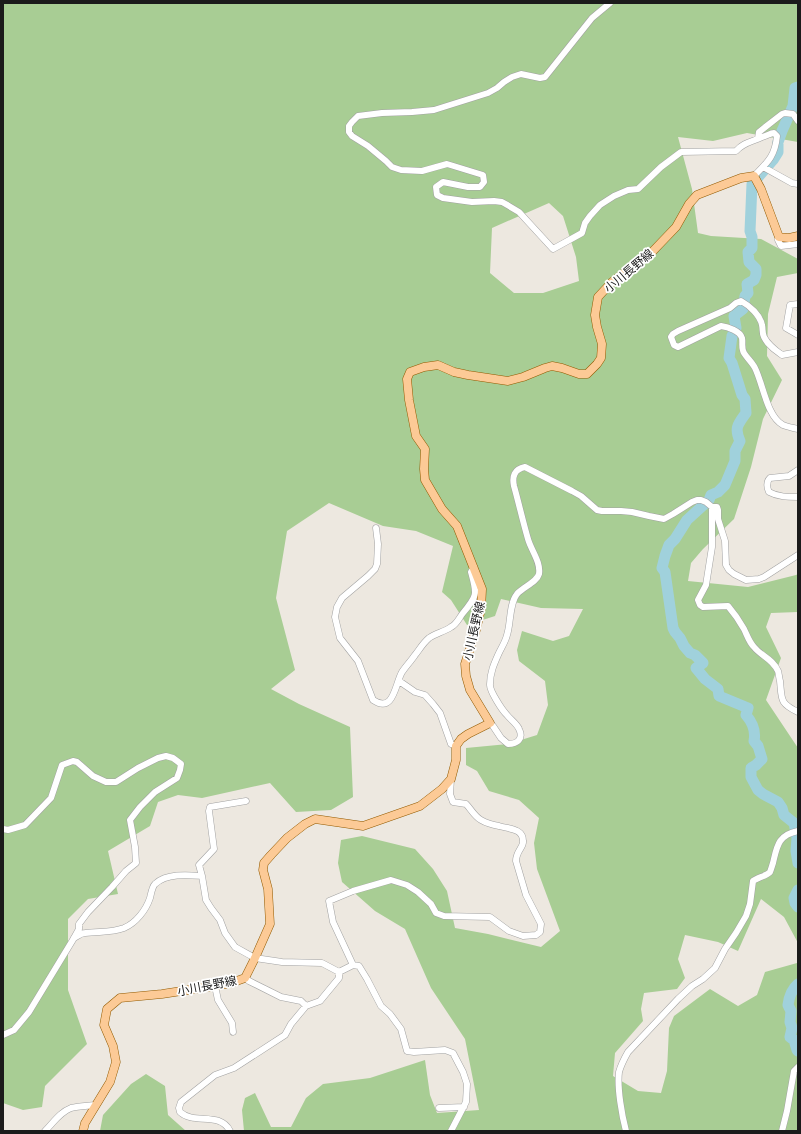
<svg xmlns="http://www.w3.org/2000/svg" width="801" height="1134" font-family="'Exo 2','Noto Sans JP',sans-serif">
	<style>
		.forest { fill: #a8cd94; fill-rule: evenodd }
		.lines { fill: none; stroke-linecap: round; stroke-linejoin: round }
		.river { stroke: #a0d1dc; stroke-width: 11 }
		.minor-casing { stroke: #a2a2a2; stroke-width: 7 }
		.major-casing { stroke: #925a00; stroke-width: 9 }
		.minor { stroke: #fff; stroke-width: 6 }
		.major { stroke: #fcca96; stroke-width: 8 }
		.labels { text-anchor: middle; stroke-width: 3.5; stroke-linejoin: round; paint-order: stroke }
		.street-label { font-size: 12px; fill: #1b1b1b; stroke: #fff }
	</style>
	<rect width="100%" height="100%" fill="#ede8e0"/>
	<!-- forest -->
	<path class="forest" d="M3 3H798V142L747 133 713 141 678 137 692 189 698 233 711 236 761 239 798 259V273L777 277 768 314 767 356 782 380 763 419 751 467 734 519 703 549 691 563 688 581 748 587 796 575 798 574V612L771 613 766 627 781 658 766 700 798 748V943L784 917 761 899 738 951 718 942 685 935 678 959 685 978 677 989 644 993 641 1009 643 1021 615 1053 613 1076 638 1091 661 1093 667 1071 669 1028 674 1016 710 989 738 1006 757 995 765 972 797 963 798 959V1131H244L242 1110 245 1098 255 1093 271 1127H291L306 1098 323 1084 370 1078 425 1060 430 1095 437 1113 479 1110 465 1039 431 988 405 929 375 911 342 882 338 863 341 840 362 836 415 849 433 869 447 891 455 928 488 934 541 947 560 931 537 869 534 843 539 818 519 800 489 791 477 771 466 765V748L508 744 537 735 548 705 545 681 519 661 517 650 522 631 553 641 569 636 583 609 541 608 501 599 495 616 467 625 451 600 442 592 453 546 416 531 383 526 329 503 287 531 276 598 295 670 271 689 299 704 350 727 353 797 331 810 296 812 270 783 202 798 178 795 158 802 150 826 108 851 118 894 88 899 68 919V990L87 1044 45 1086 42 1107 23 1110 3 1103ZM549 203 563 216 576 257 579 281 543 293H514L490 273 492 228Z
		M146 1074 165 1086 168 1115 186 1131H100L103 1115 131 1084Z"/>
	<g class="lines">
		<!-- river -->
		<path class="river" d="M798 87 795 88 793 106 782 131 778 142V152L773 160 752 184 750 231 752 237V248L748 252 749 262 756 269V275L754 280 747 284 748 293 745 296 743 309 734 316 736 328 732 336 729 358 732 363 742 395 745 399 746 413C738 424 734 428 740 441L735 451V461L725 485 718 492 711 495 709 500 687 520 675 539 669 545 665 556 662 568 665 572 673 628 675 632 680 638 684 646 690 653 695 655 703 663 696 668 705 679 718 689 719 696 748 708 746 715C753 723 756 731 754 741L758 746 762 759 756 765 751 768V777L758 790 763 794 778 802 782 808 784 815 794 823 797 838 796 851 798 863
			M798 890 794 898 795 903 798 907
			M798 984C792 989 789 997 788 1005L791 1011 790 1022 792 1028 790 1037 794 1040 797 1050 798 1051"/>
		<defs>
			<path id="minor" d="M610 3 592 18 545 77 540 78 521 74 512 77 504 82 497 88 488 93 434 110 412 112 382 113 358 116 352 122 349 126V132L352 136 368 146 386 161 392 167 401 170 422 171 447 164 483 175 484 182 480 187H468L443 182 436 187 437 195 443 198 472 202 494 201 502 202 509 206 519 212 553 249 582 233 585 223 590 216 600 205 614 196 628 190 638 189 661 167 681 152 736 151C744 142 752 142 762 137 767 136 770 133 774 133L777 136C775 156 768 162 754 176
				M758 138 759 132 782 114 785 113 793 114 798 121
				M763 167 792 183 798 184
				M779 237 778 240 781 246 798 244
				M798 304 790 305 786 328 798 335
				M798 352 782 355C775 350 768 345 764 337 762 333 763 329 762 325 760 315 750 306 741 301L736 303 730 308 678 331 673 334 671 337 674 345 678 347 721 326C728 327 740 331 742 338 743 343 741 348 744 353 747 358 752 362 755 368 763 384 767 417 783 425 788 427 793 428 798 429
				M798 470 789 476 770 478C766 482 767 488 769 492 778 497 788 497 798 497
				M712 507V547L706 585 698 600 700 605 703 607 728 606C734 613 739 620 744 629 747 635 749 642 754 647 762 657 772 658 778 671 779 674 779 678 780 681 782 699 779 703 798 712
				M376 528 378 544 377 564 375 569 368 576 342 598 337 607 335 617 340 638 358 661 373 700C394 714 395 684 402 672 406 666 411 661 415 655 419 650 423 643 429 638 436 633 444 632 451 627 457 624 459 618 463 613 478 595 477 594 471 572L474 567
				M399 681 415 692 425 695 433 704 440 713 451 744 456 746
				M490 723 493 726 501 738 508 744C517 744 524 739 519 729 517 724 510 719 507 715 502 710 489 690 490 684 490 673 494 664 498 655 501 648 505 643 507 635 511 623 509 604 517 594 523 587 537 582 539 574 541 562 531 550 528 539 523 522 519 504 514 486 512 477 514 469 525 467L572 491 581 496 597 510 602 511H621L632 512 649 516 664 519 673 514 692 502 697 500H701L706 502 712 507H717L718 510V519L725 541 726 565 729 570 734 574 746 580 759 579 764 577 798 555
				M3 829 8 830 25 825 51 798 62 765 73 761 77 762 93 776 106 782H116L138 768 158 758 166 756 173 758 181 764 180 770 177 778 155 792 140 807 130 820 135 847 136 863 126 871 112 887 88 912 79 924V929L74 938 29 1012 14 1030 3 1035
				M202 876 199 865 214 849 209 811 210 807 246 801
				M74 938C78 936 81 933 85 933 99 931 111 933 124 928 136 923 146 910 150 898 151 894 152 887 155 884 167 873 188 875 202 876L206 900 211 908 220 920 225 933 235 947 255 958 282 962 322 963 339 972 353 965 359 966 367 979 381 1006 390 1014 401 1029 407 1051 414 1052 445 1050 453 1053 463 1072 467 1084 466 1102 451 1131
				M353 965 333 922 329 901 353 891 391 880 407 885 418 892 431 904 436 913 444 916 490 917 509 931 523 936 536 935 540 932 541 924 526 895 516 861C516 851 524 847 523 841 523 828 508 829 499 826 493 825 486 823 481 820 474 816 471 809 466 804L453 802 450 794 451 779
				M245 978 249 981 281 997 301 1001 306 1006
				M215 986 218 1000 232 1023 233 1032
				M439 1108 464 1107
				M45 1131C53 1123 60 1112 71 1108 79 1106 88 1106 96 1105
				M230 1131C220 1111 194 1125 180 1112L179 1108 181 1102 215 1075 234 1068 285 1035 291 1024 306 1006 320 1001 339 978V972
				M626 1131C622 1116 617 1088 619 1072 621 1065 624 1059 628 1052L678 999 692 986 703 979 715 968 725 949 736 933 746 916 750 904 753 881C757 878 768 875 770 872 771 870 772 866 773 863 777 846 778 835 798 831
				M782 1131 787 1111 794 1071 798 1067"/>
			<path id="major" d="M83 1131 85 1123 110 1082 116 1062 113 1046 104 1025 107 1009 120 998 162 994 214 986 231 983 245 978 255 958 270 924 268 889 263 870 264 863 271 855 287 838 305 824 315 819 363 826 420 806 442 789 451 779 456 760V746L461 739 468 734 490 723 470 690 466 676 465 664 476 630 481 609 482 589 457 526 442 509 425 480 424 469 425 449 416 436 409 400 407 379 410 372 424 367 438 365 454 372 468 375 508 381 523 377 545 368 552 366 562 368 579 374H587L597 364 601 358 602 344 597 327 595 315 598 297 612 282 652 252 676 227 689 204 697 195 741 178 754 176 761 189 779 237 789 238 798 236"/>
		</defs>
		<!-- minor casing -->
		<use href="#minor" class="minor-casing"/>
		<!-- major casing -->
		<use href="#major" class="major-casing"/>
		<!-- minor -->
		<use href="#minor" class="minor"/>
		<!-- major -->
		<use href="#major" class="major"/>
	</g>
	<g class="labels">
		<!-- street labels -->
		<g class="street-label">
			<text transform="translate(629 271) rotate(-40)" y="4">小川長野線</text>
			<text transform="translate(474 631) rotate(-77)" y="4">小川長野線</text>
			<text transform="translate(207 986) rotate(-11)" y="4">小川長野線</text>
		</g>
	</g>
	<!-- border -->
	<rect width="801" height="1134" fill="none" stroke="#1b1b1b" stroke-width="8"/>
</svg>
